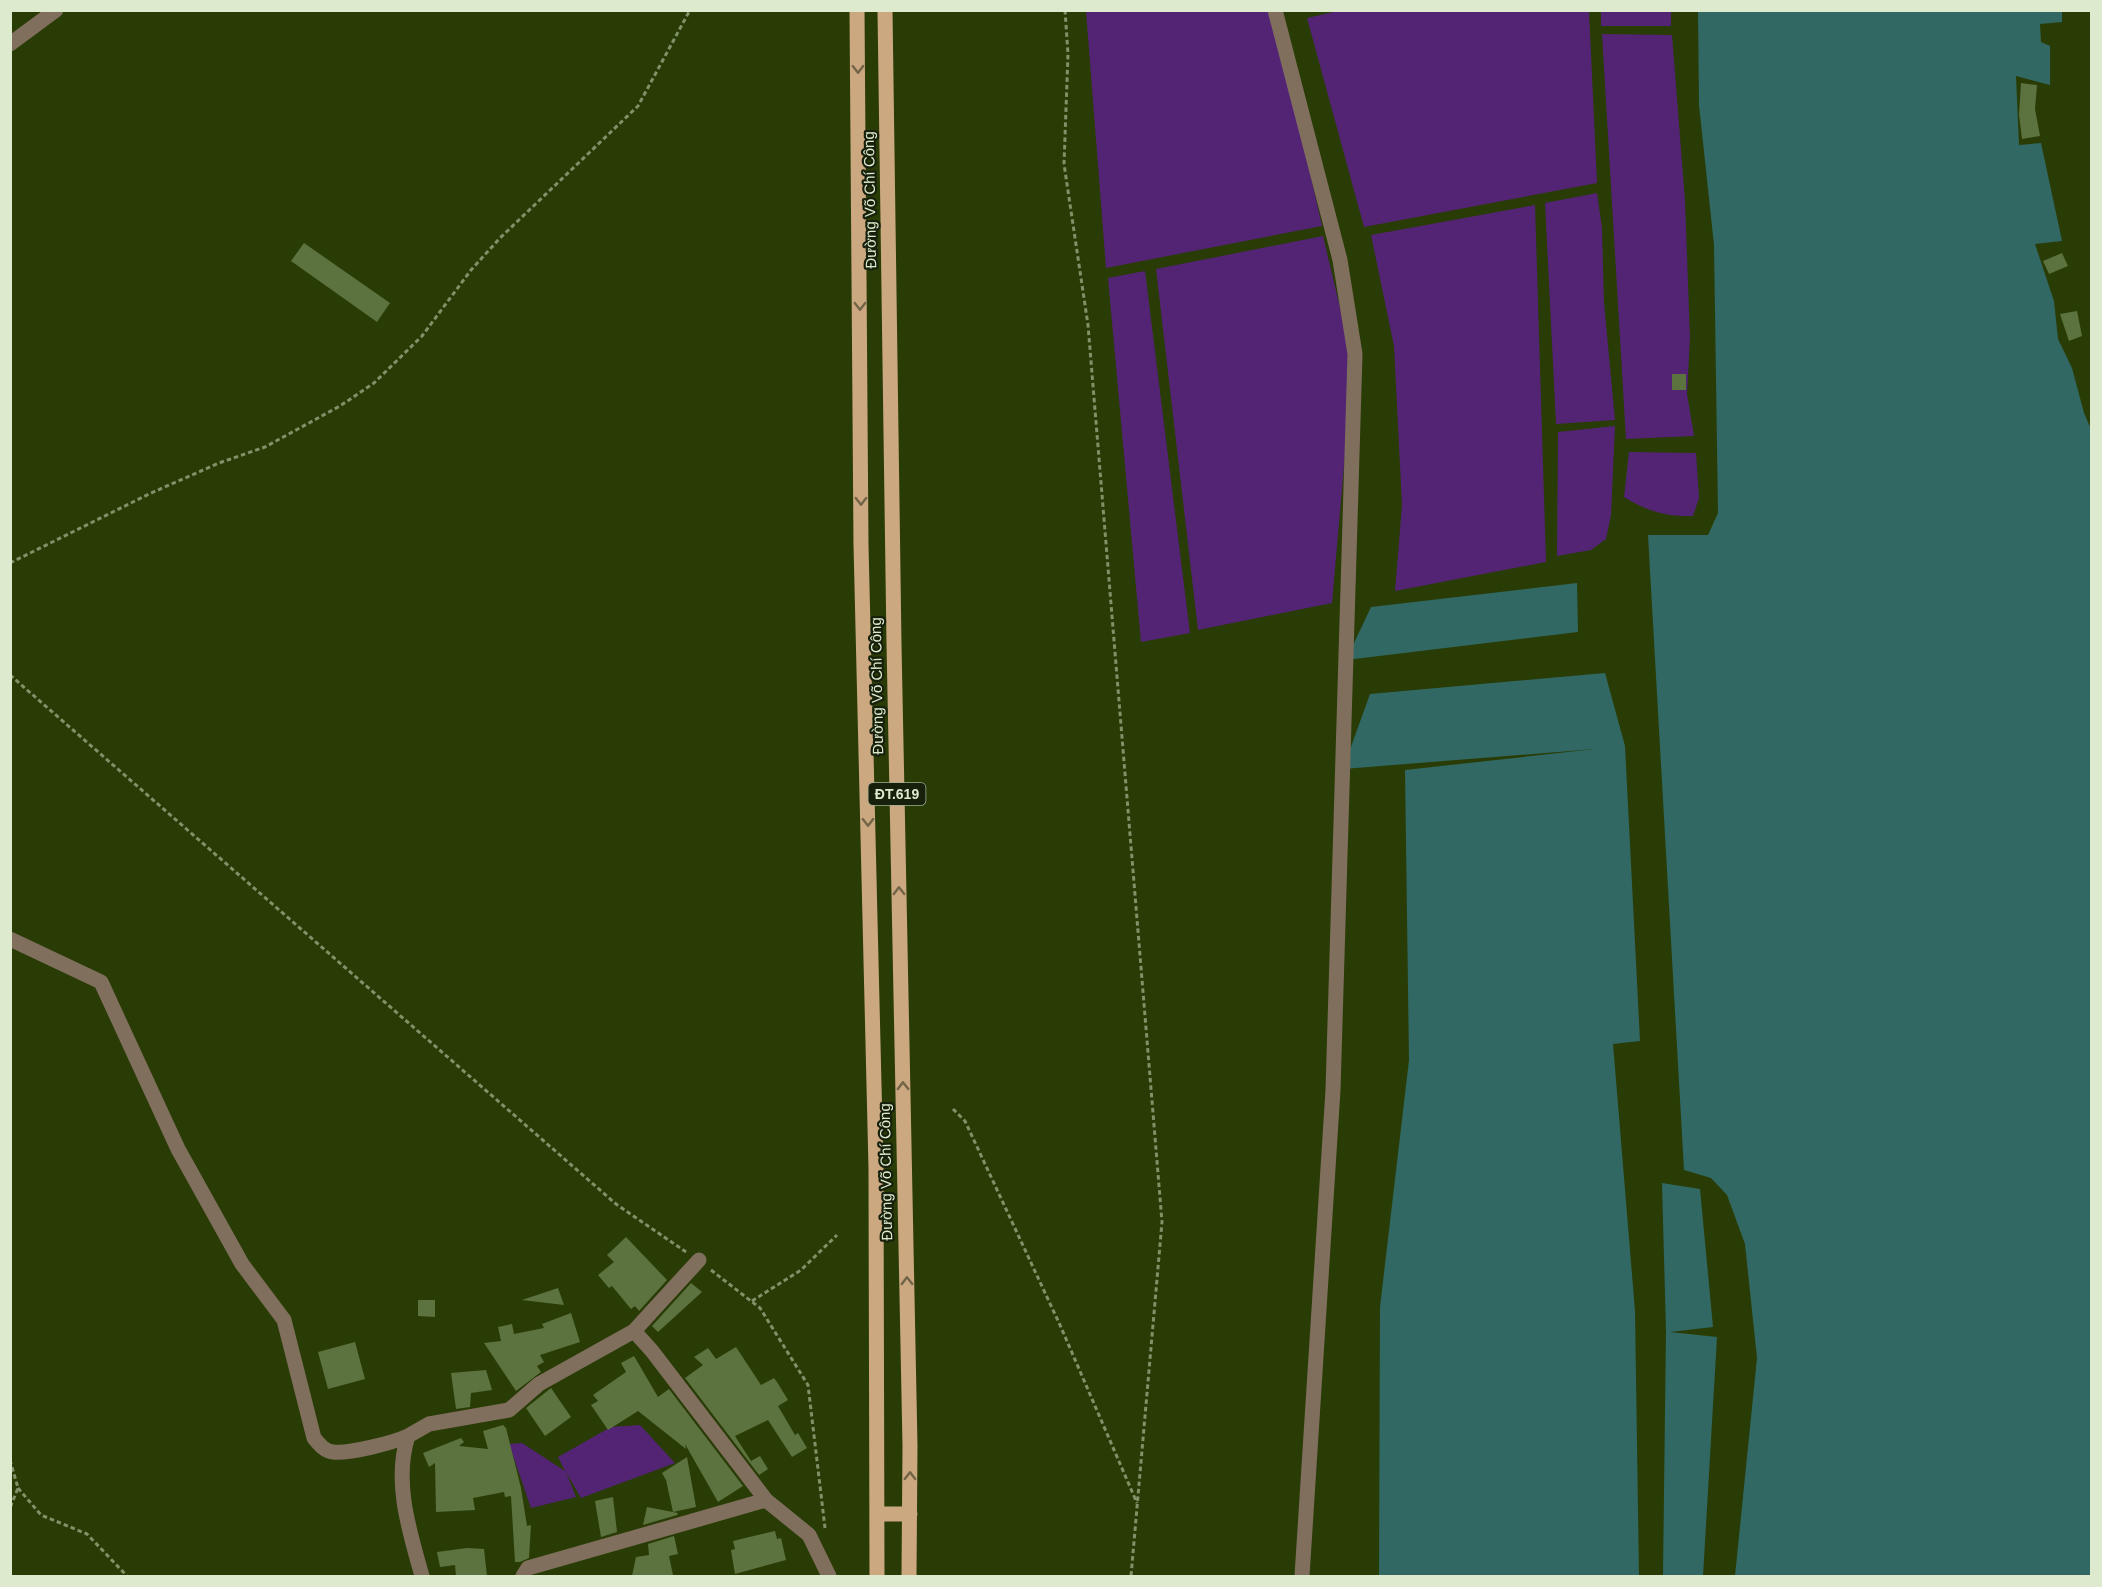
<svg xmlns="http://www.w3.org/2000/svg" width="2102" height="1587" font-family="Helvetica,sans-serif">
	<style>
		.green { fill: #532474 }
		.water { fill: #316863 }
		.building { fill: #5c723f }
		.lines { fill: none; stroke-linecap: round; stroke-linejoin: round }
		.path { stroke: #819168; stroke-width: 3; stroke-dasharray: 4.5 3; stroke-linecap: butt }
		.minor { stroke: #816f5d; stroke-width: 15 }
		.major { stroke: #cca881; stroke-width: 15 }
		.oneway { stroke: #726446 }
		.labels { text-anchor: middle; stroke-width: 4.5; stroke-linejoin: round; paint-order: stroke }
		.shield { fill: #17200b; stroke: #a2ad94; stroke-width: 1.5 }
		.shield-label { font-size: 14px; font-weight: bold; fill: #ddeace }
		.street-label { font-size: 15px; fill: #ddeace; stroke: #17200b }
	</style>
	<rect width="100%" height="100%" fill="#293c06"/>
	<!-- green -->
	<path class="green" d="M1086 11H1273L1322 226 1106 268Z
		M1338 11H1589L1597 183 1364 227 1307 18Z
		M1601 11H1671V26H1601Z
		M1602 34 1672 35 1685 201 1690 338 1687 394 1694 436 1626 439Z
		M1597 193 1602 228 1604 303 1615 420 1556 424 1545 203Z
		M1535 205 1546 562 1395 591 1402 505 1394 346 1371 235Z
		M1323 236 1353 363 1332 603 1198 630 1156 269Z
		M1145 271 1190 633 1141 642 1108 278Z
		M1615 426 1611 515 1606 539 1591 550 1557 556 1558 432Z
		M1629 452 1696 453 1699 498 1693 516C1666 517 1647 511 1624 497Z
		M640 1425 675 1463 581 1498 566 1472 576 1497 531 1508 509 1444 522 1443 565 1471 558 1457 611 1427Z"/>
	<!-- water -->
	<path class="water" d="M1698 11H2062V22L2040 24 2041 42 2050 46V85L2016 76 2019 145 2041 143 2062 241 2035 244 2054 301 2058 339 2072 368 2084 413 2091 429V1576H1735L1757 1358 1745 1244 1727 1195 1711 1178 1684 1170 1648 535H1708L1718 513 1714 245 1699 105Z
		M1577 583 1578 632 1346 660 1371 607Z
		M1605 673 1625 746 1640 1041 1613 1044 1635 1311 1639 1576H1379L1380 1307 1409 1060 1405 770 1595 749 1343 769 1370 694Z
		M1662 1183 1700 1189 1713 1327 1670 1332 1717 1337 1703 1576H1663L1666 1331Z"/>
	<!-- building -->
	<path class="building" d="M2021 83 2037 85 2035 109 2040 136 2022 139 2019 115Z
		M304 243 390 303 377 322 291 261Z
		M2062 253 2068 266 2049 274 2043 261Z
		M2077 311 2082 336 2069 341 2060 314Z
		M1672 374H1686V390H1672Z
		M626 1237 667 1280 639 1311 635 1306 631 1309 612 1286 609 1288 598 1275 614 1262 607 1255Z
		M691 1283 702 1292 658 1332 652 1326Z
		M558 1288 564 1305 522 1300Z
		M418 1300H435V1317L418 1316Z
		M571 1313 580 1342 540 1355 544 1362 537 1366 541 1372 516 1391 484 1343 501 1341 498 1327 512 1324 514 1334 544 1328 542 1324Z
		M355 1342 365 1379 328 1389 318 1352Z
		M736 1347 761 1385 774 1378 777 1382 788 1400 778 1406 795 1435 798 1433 807 1448 792 1457 768 1420 735 1436 751 1461 760 1456 768 1469 759 1475 685 1378 703 1365 694 1357 708 1348 716 1359Z
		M634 1356 658 1397 669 1389 743 1486 718 1502 685 1444 686 1449 638 1411 608 1430 591 1405 598 1401 593 1395 626 1372 621 1363Z
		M486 1370 492 1390 471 1393 470 1407 456 1409 451 1373Z
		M551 1388 571 1417 545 1436 526 1408Z
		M503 1425 506 1428 521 1488 527 1526 531 1525 529 1558 520 1562H515L511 1496 505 1497 504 1492 473 1498 475 1510 436 1512 435 1463 429 1467 423 1453 461 1438 464 1442 459 1446 488 1449 483 1431Z
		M687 1457 696 1507 673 1512 666 1480 662 1473Z
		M613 1497 617 1532 601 1537 595 1501Z
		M647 1507 678 1513 677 1515 643 1525Z
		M775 1531 777 1539 781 1538 786 1560 735 1574 731 1550 735 1549 733 1541Z
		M674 1536 678 1554 669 1556 673 1575 632 1576 636 1557 649 1555 648 1544Z
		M467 1548 484 1549 487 1576H456L455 1565 440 1567 437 1552Z"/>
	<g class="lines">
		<!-- path -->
		<path class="path" d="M1065 10 1068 54 1064 164 1088 325 1162 1222 1131 1576
			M10 563 149 494 219 463 265 447 340 406 374 383 422 336 471 270 500 238 638 106 690 10
			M10 675 616 1204 686 1252
			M953 1109 965 1121 1060 1325 1137 1503
			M711 1270 760 1308 808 1385 825 1528
			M752 1301 801 1270 837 1235
			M10 1460 18 1488 10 1508
			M18 1488 41 1515 87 1534 127 1576"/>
		<!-- minor -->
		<path class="minor" d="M1275 10 1340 260 1355 354 1333 1090 1302 1576
			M10 44 56 10
			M10 939 101 982 178 1149 242 1264 284 1320 314 1438C319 1444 324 1451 333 1452 349 1454 392 1443 408 1436
			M634 1331 699 1260
			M766 1500 809 1535 829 1576
			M422 1576C410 1533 393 1482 408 1436L429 1424 509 1410 539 1384 634 1331 652 1351 766 1500 528 1568 523 1576"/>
		<!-- major -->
		<path class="major" d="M857 10 861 545 876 1168 877 1576
			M885 10 894 644 910 1446 909 1576
			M877 1514H910"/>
	</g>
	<!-- one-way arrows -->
	<defs><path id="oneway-chevron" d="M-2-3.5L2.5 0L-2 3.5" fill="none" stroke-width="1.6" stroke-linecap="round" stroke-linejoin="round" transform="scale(1.5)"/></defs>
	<g class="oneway">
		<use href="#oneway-chevron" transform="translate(858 69) rotate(89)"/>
		<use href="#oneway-chevron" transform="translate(860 306) rotate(90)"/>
		<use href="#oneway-chevron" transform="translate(861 501) rotate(90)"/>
		<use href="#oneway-chevron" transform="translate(868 822) rotate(89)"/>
		<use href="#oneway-chevron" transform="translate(899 891) rotate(-91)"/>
		<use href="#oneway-chevron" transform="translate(903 1086) rotate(-91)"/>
		<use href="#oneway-chevron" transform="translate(907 1281) rotate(-91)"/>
		<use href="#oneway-chevron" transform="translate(910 1476) rotate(-89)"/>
	</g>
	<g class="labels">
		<!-- shield labels -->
		<rect class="shield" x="868.5" y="783" width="57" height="22" rx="4.5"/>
		<g class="shield-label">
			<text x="897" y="799">ĐT.619</text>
		</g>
		<!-- street labels -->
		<g class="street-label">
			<text transform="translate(870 200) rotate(-91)" y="5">Đường Võ Chí Công</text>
			<text transform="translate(877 686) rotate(-91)" y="5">Đường Võ Chí Công</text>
			<text transform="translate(886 1172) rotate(-91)" y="5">Đường Võ Chí Công</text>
		</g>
	</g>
	<!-- border -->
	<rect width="2102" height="1587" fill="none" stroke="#ddeace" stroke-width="24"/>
</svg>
